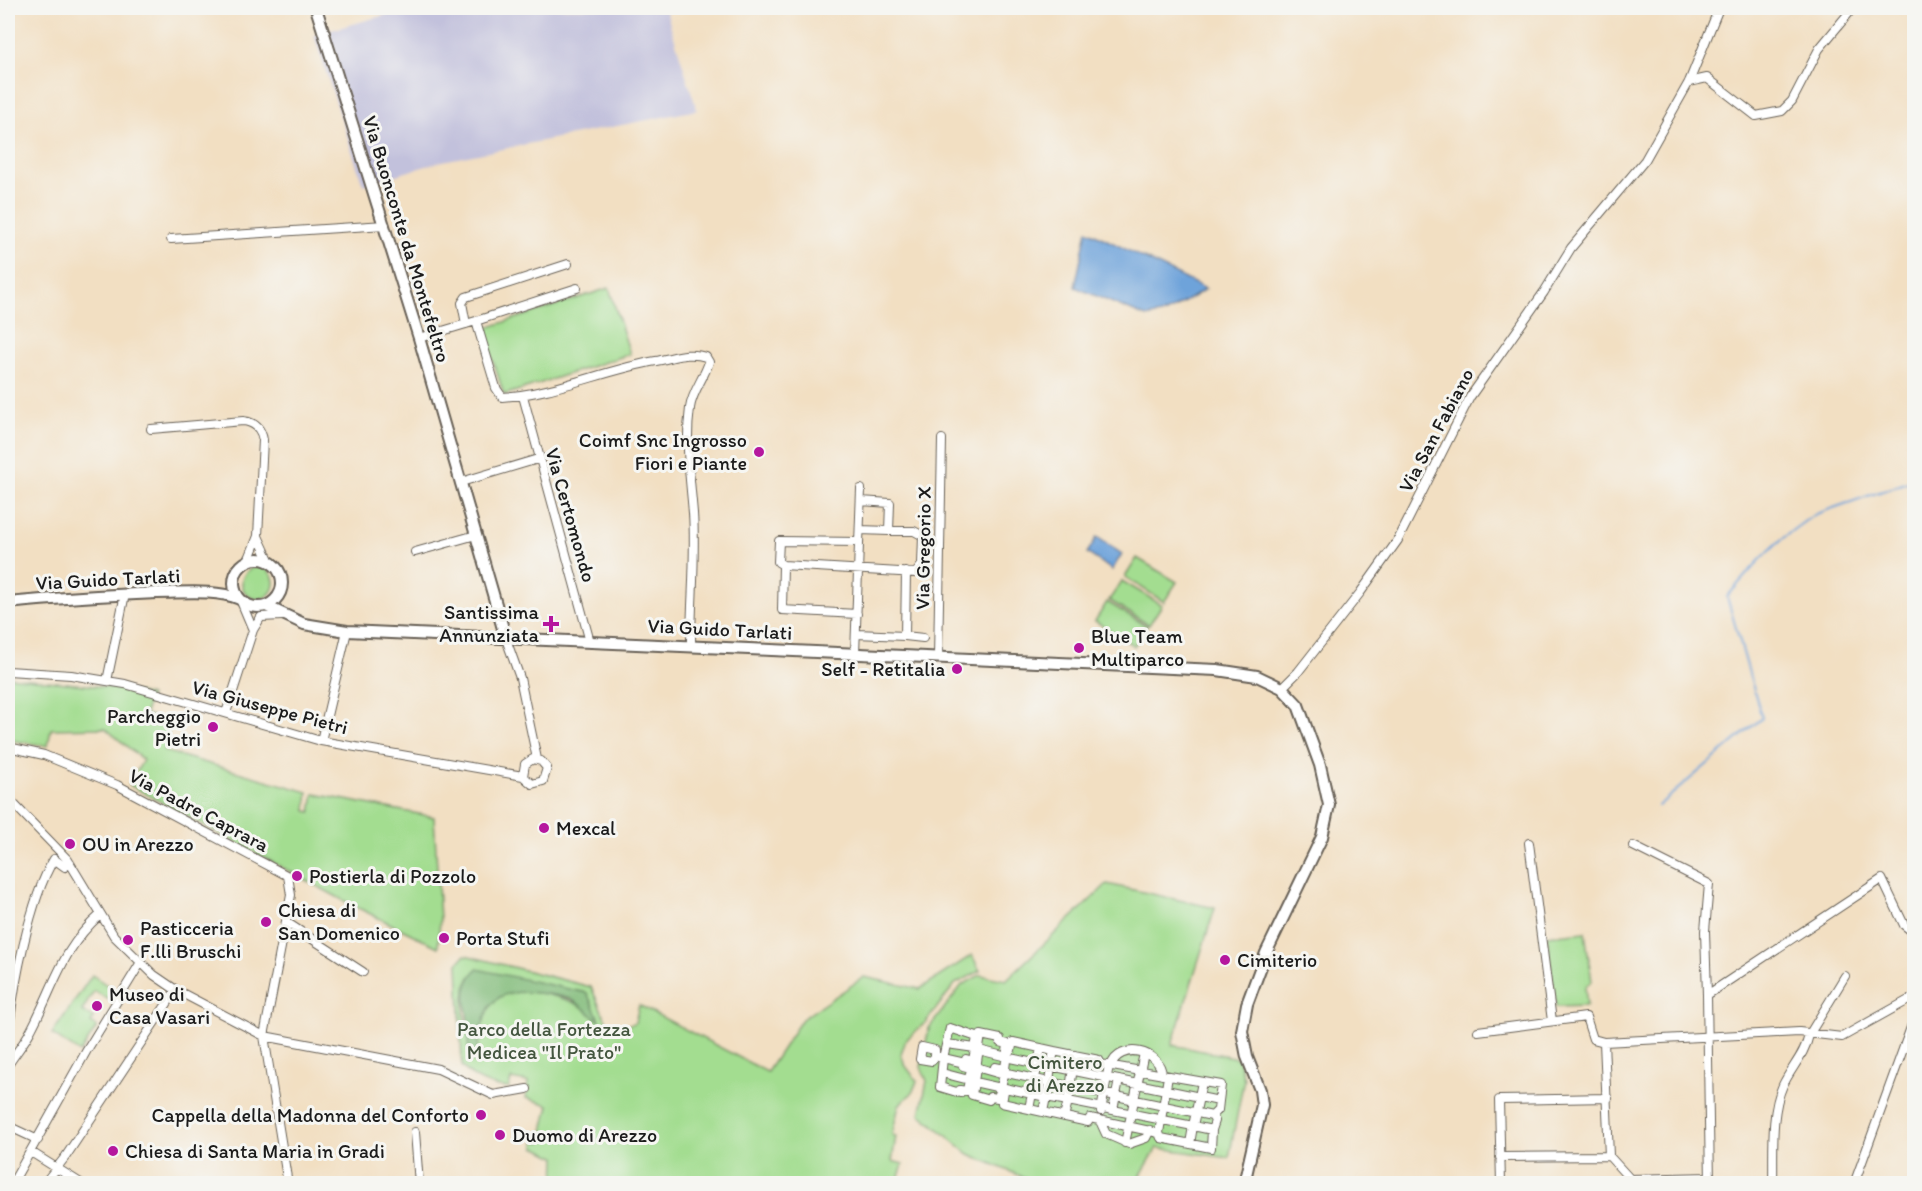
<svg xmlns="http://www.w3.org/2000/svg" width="1922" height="1191" font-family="Itim,sans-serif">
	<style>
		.industrial { fill: #c2c1dc }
		.green { fill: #a3dd90; stroke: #607c56; stroke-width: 1.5; fill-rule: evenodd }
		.forest { fill: #82bc7a; stroke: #4f6c4b; stroke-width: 1.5 }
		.water { fill: #6ea3da; stroke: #45607b; stroke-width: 1.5 }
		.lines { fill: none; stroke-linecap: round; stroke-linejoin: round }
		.stream { stroke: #6ea3da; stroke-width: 2 }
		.street-casing { stroke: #676056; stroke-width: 10 }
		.secondary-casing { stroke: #676056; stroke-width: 14 }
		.street { stroke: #fff; stroke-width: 8 }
		.secondary { stroke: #fff; stroke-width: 10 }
		.poi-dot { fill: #b5179e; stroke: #f6f6f2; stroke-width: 2 }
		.labels { text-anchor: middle; stroke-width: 6; stroke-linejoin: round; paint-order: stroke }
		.street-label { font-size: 20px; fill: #1c1c1c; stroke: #f6f6f2 }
		.poi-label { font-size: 20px; fill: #1c1c1c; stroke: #f6f6f2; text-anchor: start }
		.park-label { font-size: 20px; fill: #44563f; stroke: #f6f6f2 }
	</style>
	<rect width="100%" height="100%" fill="#f6f6f2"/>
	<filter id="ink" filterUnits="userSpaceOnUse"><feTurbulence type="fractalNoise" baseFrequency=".0167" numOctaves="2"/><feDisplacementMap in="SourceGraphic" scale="12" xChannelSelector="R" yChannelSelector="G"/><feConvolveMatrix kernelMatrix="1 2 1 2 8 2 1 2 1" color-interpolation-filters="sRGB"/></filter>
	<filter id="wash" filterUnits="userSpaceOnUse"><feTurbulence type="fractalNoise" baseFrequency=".008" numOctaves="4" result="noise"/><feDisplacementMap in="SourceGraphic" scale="24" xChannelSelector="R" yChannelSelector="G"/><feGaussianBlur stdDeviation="1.35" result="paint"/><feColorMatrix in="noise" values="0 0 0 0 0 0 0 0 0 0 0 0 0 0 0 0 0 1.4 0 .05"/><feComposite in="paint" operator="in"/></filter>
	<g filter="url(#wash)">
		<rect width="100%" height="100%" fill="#f2dfc2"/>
		<!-- industrial -->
		<path class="industrial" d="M410 8H665L697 110 443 161 363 185 314 35Z"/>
		<!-- green -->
		<path class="green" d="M609 288 630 354 504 395 483 329Z
			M1137 558 1177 582 1164 602 1125 577Z
			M242 583a16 16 0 1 1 32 0a16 16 0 1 1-32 0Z
			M1122 581 1162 605 1149 625 1109 600Z
			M1107 602 1147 626 1134 646 1095 621Z
			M8 677 124 689 150 696 145 714 171 723 164 751 308 792 306 811 311 812 314 794 434 817 440 919 438 947 352 905 129 785 143 760 105 728 51 729 48 746 8 740Z
			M1107 884 1215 908 1172 1045 1238 1058 1244 1079 1229 1158 1157 1148 1136 1183H1037L969 1154 920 1114 927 1081 921 1067 929 1028 962 985 980 975 1006 980Z
			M1585 932 1592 982 1585 987 1587 1006 1556 1007 1547 936Z
			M465 955 591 987 610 1029 635 1023 639 1005 767 1072 802 1019 864 977 920 989 972 955 980 971 955 984 926 1022 906 1040 901 1054 905 1065 917 1081 912 1093 899 1105 892 1135 896 1136 892 1161 903 1164 897 1183 555 1184 556 1157 535 1147V1138L540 1142 546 1139 547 1133 543 1131 549 1105 526 1098 528 1082 511 1079 509 1088C493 1088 472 1079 462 1066L458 963ZM471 975 587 993 589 1011C571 998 521 984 500 997 482 1007 478 1043 476 1061 467 1034 456 1001 471 975Z
			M92 975 119 993 113 1002 94 991 82 1011 94 1018 91 1023 97 1027 80 1053 52 1034Z"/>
		<!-- forest -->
		<path class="forest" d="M477 969 587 993 600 1021C590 1016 582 1004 570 999 555 994 515 988 500 997 482 1007 478 1043 476 1061H472C466 1048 469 1037 468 1023 466 1001 460 987 477 969Z"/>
		<!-- water -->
		<path class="water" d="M1087 230 1206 289 1166 313 1146 317 1075 287Z
			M1097 537 1122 554 1112 570 1087 553Z"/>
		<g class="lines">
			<!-- stream -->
			<path class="stream" d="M1658 806 1762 718 1727 597C1753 566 1781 535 1816 514L1914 480"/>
		</g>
	</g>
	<g filter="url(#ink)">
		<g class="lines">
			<defs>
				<path id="street" d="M1689 82 1707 78 1756 116 1782 111 1792 101 1819 49 1853 8
					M171 239 385 225
					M476 321 577 288
					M466 324 462 303 466 297 568 264
					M419 338 476 321 496 388 502 397C554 394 604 370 656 361 673 358 689 351 706 357L709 362C704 378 692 392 690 408 685 444 690 477 693 513 696 556 691 602 691 645
					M523 396 590 642
					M151 429 243 421C254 422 261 428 263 440L258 536 248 561
					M461 482 538 459
					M860 530 889 531 890 503 861 501
					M258 536 270 562
					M415 552 476 535
					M783 565 778 562 779 541 859 542
					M240 599 253 630
					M857 614 782 610 783 565 916 573 922 565 923 536 914 531H889
					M856 634 905 636 906 572
					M905 636 923 638
					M506 639 520 678 537 759
					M855 654 861 489
					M938 658 942 439
					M8 671 71 675 125 684 321 741 523 776 532 784 543 781 547 768 541 761 533 759 525 764 523 776
					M107 681 125 594
					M1282 688 1298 672 1360 593 1398 540 1470 397 1544 292 1571 248 1645 160 1689 82 1719 8
					M226 713 253 630 261 617 282 616
					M321 741 347 631
					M8 747 44 755 117 785 288 876 291 895 264 1036 288 1184
					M8 798 68 860 114 936 154 975 176 990 264 1036 438 1069 493 1095 527 1089
					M1529 843 1552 1021
					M1633 846 1709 884 1705 931 1707 995
					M286 922 363 972
					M950 1028 977 1037 973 1061 966 1059 965 1063 943 1058Z
					M1478 1031 1586 1017 1593 1039 1604 1042 1799 1032 1842 1037 1914 997
					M8 1037C13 988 29 900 54 859L65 867 70 863
					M1604 1042 1609 1156
					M947 1044 975 1048
					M979 1050 1007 1057
					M1011 1050 1013 1042 1054 1051
					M1075 1055 1068 1101 1193 1126 1202 1082
					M935 1056 932 1061 920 1059 922 1047 935 1050V1056L943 1058 940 1087 960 1093V1090L967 1091 971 1068 963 1066V1062
					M1010 1058 1052 1067
					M8 1065C15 1054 25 1042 31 1030 54 987 62 948 100 915
					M1051 1066 1054 1051 1099 1060 1101 1064 1221 1085 1219 1101
					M1111 1066C1119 1041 1161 1050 1162 1075
					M976 1067 1004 1075 998 1098 990 1097 989 1100 972 1095 981 1035 1000 1039V1042L1008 1044 1005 1069 995 1067 994 1071
					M942 1073 969 1080
					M1007 1073 1049 1082 1051 1066 1219 1101 1218 1110 1212 1116 1215 1121 1212 1130
					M974 1082 1001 1088
					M1005 1088 1046 1097 1049 1082 1212 1116
					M1004 1091 1002 1103 1043 1112
					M1029 1109 1041 1048
					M1113 1110 1119 1080
					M1101 1111 1109 1065
					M1064 1117 1068 1101 1046 1097 1043 1112 1088 1122 1090 1118 1159 1133 1161 1138 1211 1148 1212 1130 1193 1126 1190 1144
					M1100 1121 1106 1134 1129 1144 1146 1138 1150 1130
					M8 1126 38 1140
					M415 1132 419 1184
					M1159 1133 1168 1076
					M1125 1143 1144 1053
					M31 1152 82 1184
					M1500 1157 1609 1156 1630 1179 1710 1177
					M12 1184 87 1050 141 962
					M44 1184 66 1156 176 990
					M1501 1184 1499 1100 1608 1098
					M1710 1184 1707 995 1882 879 1904 925 1914 933
					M1773 1184C1774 1153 1770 1114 1783 1085 1791 1068 1805 1054 1809 1035L1845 976
					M1854 1184 1914 1019"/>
				<path id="secondary" d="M316 8 419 338 506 639
					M234 583a24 24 0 1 1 48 0a24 24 0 1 1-48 0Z
					M8 603C57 598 107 595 157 593 184 593 214 589 240 599
					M266 606 304 624 347 631 1217 670 1257 676 1282 688 1298 705 1320 765 1329 805 1322 837 1266 953 1247 1004 1242 1031 1247 1057 1260 1090 1262 1105 1244 1184"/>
			</defs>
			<!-- street casing -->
			<use href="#street" class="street-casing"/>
			<!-- secondary casing -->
			<use href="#secondary" class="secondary-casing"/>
			<!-- street -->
			<use href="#street" class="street"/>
			<!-- secondary -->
			<use href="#secondary" class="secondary"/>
		</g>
	</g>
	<!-- markers -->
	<g class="poi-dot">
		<circle cx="759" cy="452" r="6"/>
		<path d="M548 615h6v6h6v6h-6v6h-6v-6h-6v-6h6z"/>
		<circle cx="1079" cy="648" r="6"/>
		<circle cx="957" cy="669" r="6"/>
		<circle cx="213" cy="727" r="6"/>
		<circle cx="544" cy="828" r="6"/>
		<circle cx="70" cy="844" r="6"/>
		<circle cx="297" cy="876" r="6"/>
		<circle cx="266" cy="922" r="6"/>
		<circle cx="444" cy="938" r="6"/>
		<circle cx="128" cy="940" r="6"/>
		<circle cx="1225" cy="960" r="6"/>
		<circle cx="97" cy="1006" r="6"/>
		<circle cx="481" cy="1115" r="6"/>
		<circle cx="500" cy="1135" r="6"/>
		<circle cx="113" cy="1151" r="6"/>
	</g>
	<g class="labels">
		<!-- street labels -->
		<g class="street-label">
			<text transform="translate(407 239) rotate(73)" y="7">Via Buonconte da Montefeltro</text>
			<text transform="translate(1436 430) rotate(-62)" y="7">Via San Fabiano</text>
			<text transform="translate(571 515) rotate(74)" y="7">Via Certomondo</text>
			<text transform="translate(923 548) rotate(-89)" y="7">Via Gregorio X</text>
			<text transform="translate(108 579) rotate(-3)" y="7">Via Guido Tarlati</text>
			<text transform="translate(720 629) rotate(3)" y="7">Via Guido Tarlati</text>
			<text transform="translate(270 707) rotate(15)" y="7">Via Giuseppe Pietri</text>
			<text transform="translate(199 810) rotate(28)" y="7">Via Padre Caprara</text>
		</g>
		<!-- poi labels -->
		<g class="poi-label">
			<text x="747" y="447" text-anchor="end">Coimf Snc Ingrosso<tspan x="747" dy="23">Fiori e Piante</tspan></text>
			<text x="539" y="619" text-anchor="end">Santissima<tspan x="539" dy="23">Annunziata</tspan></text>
			<text x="1091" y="643">Blue Team<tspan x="1091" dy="23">Multiparco</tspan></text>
			<text x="945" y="676" text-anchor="end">Self - Retitalia</text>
			<text x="201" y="723" text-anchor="end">Parcheggio<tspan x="201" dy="23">Pietri</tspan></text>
			<text x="556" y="835">Mexcal</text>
			<text x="82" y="851">OU in Arezzo</text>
			<text x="309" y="883">Postierla di Pozzolo</text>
			<text x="278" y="917">Chiesa di<tspan x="278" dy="23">San Domenico</tspan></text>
			<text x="140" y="935">Pasticceria<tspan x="140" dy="23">F.lli Bruschi</tspan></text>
			<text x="456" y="945">Porta Stufi</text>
			<text x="1237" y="967">Cimiterio</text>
			<text x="109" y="1001">Museo di<tspan x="109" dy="23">Casa Vasari</tspan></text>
			<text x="469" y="1122" text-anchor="end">Cappella della Madonna del Conforto</text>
			<text x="512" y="1142">Duomo di Arezzo</text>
			<text x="125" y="1158">Chiesa di Santa Maria in Gradi</text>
		</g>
		<!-- park labels -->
		<g class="park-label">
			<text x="544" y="1036">Parco della Fortezza<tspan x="544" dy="23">Medicea "Il Prato"</tspan></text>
			<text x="1065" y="1069">Cimitero<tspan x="1065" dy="23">di Arezzo</tspan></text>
		</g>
	</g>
	<!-- margin -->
	<rect width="1922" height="1191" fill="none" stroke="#f6f6f2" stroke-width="30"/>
</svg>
